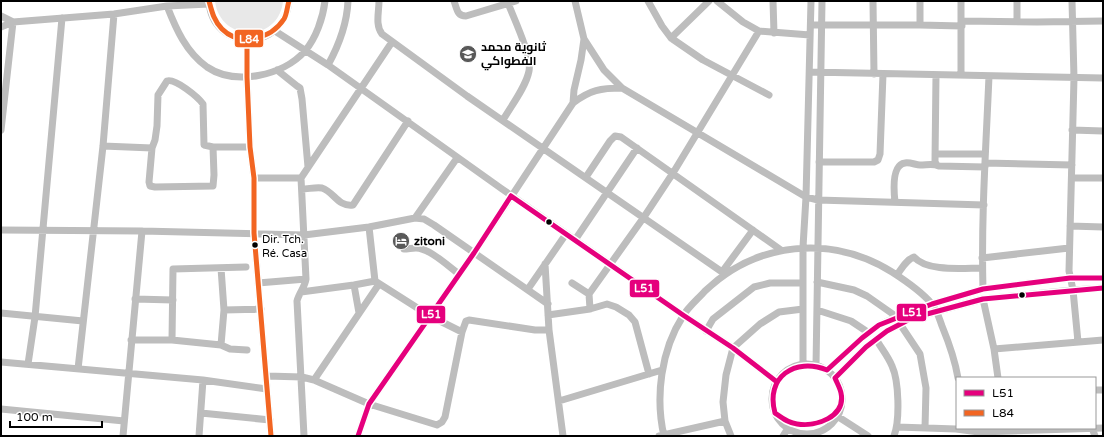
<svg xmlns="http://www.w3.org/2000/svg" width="1104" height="437" font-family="'Varela Round',Cairo,sans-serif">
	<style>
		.green { fill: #e8e8e8 }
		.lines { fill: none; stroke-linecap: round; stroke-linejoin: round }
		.minor { stroke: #bdbdbd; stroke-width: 7 }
		.bus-1-casing { stroke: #fff; stroke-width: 8 }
		.bus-2-casing { stroke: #fff; stroke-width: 8 }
		.bus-1 { stroke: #e5007d; stroke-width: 5 }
		.bus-2 { stroke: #f26522; stroke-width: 5 }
		.bus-dot { fill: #000; stroke: #fff; stroke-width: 1.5 }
		.labels { text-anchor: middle; stroke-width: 3; stroke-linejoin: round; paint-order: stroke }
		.bus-label { font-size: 11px; fill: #000; stroke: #fff; text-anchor: start }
		.poi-label { font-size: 12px; font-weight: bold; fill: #000; stroke: #fff; text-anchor: start }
		.line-badge { stroke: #fff; stroke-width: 1.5 }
		.badge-label { font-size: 11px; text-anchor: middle; font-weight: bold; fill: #fff }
	</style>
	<rect width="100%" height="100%" fill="#fff"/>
	<!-- green -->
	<path class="green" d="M215 1H283C279 43 220 43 215 1Z"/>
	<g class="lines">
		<!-- minor -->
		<path class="minor" d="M209 1C212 52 284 53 289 1
			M379 1C379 12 375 25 382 34L467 96 725 274
			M454 1C457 9 457 16 466 16L516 1
			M648 1 662 26 671 38 703 60 769 95
			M717 1 743 22 759 31 810 35
			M773 1 774 33
			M873 1 874 74
			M920 1V25
			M961 1V75
			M1072 1 1074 78 1069 271 1073 290 1078 342
			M167 6C176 29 186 52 207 67 235 86 283 76 305 51 316 38 323 18 325 1
			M1 16 13 22
			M962 21 1037 22 1103 21
			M1017 21V1
			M811 25H920L962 26
			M1 27 13 22 114 14 167 6 209 4
			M275 31 328 65 502 189 683 315 733 348 777 382
			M671 38 709 1
			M584 39 604 70 622 88 806 197 818 200 984 205
			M247 40V77L250 147 254 178V233L271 436
			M328 65C339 45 347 24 348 1
			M277 70 297 86 300 88 302 99 308 167
			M810 72 1103 78
			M573 103 574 90 581 60 584 39 575 1
			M503 120C511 106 526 87 529 71 532 56 514 19 508 3
			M1 130 13 22
			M1072 130 1103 131
			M103 146 152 148
			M213 147 214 175 213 186 155 187 150 186 149 182 152 148 155 140 157 126 158 95 167 81C175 78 198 97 203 104L204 145 213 147H250
			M935 154H985
			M819 162H874L878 160 880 154 883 74
			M985 163 1072 165
			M936 164 935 161 936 75
			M586 177 610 141 615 136 621 137 781 250
			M254 178H301
			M1072 178H1103
			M302 189C308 189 316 187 322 188 334 192 338 207 353 205L408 121
			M895 202C894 193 891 165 905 163 910 162 916 165 920 165 927 165 933 163 939 166L985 167
			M415 218 457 158
			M1070 226 1103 227
			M369 227 375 281
			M1 230 142 231 304 235 369 227 415 218 424 219 434 225 548 304
			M575 240 637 148
			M404 249C408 249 412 248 416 248 429 248 448 266 459 274
			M982 258 1069 248
			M545 264 549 330 563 436
			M722 272 753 230
			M897 275C902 268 906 260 914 257 927 272 963 268 982 268
			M817 282 854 290 867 296 897 317
			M258 283 306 279
			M572 283 589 294 590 309
			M354 285 359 313
			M528 289 566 234
			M983 289C981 218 986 147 989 76
			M301 292 354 285 375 281 430 316 462 332 466 321 469 320 535 330H549
			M589 294 644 217 673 173 759 31
			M135 299 173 300
			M983 299 994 349 998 378
			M224 310 261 309
			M817 310 851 321 869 333
			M1 313 83 321
			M548 315 590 309 607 304 616 307 629 315 635 322 649 374
			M900 324 920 354 926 388 925 428
			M706 331 713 319 754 287 770 283H803
			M876 339C881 348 888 356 892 366 899 381 900 420 894 436
			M131 340H172L221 345 230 349 247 350
			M172 340 173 269 246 267
			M221 345 224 310 221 268
			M994 349 1103 340
			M1 362 203 380 267 389
			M28 364 35 317 62 18
			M772 399a35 35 0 1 1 70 0a35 35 0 1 1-70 0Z
			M803 365V247L806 197 811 1
			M816 366C817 244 821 123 822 1
			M78 369 103 146 114 14
			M827 370 862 338 879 325 897 317 932 304 983 289 1070 278H1103
			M267 376 302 377 314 380 369 404 437 425 442 422 445 417 462 332
			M835 378 866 347 887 331 912 318 983 299 1073 290 1103 288
			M314 380 379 284
			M1095 390H1103
			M559 401 662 370
			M1 409 124 421
			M201 413 270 420
			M837 416 868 436
			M897 427 956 429 979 432 1103 428
			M1092 428 1095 436
			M123 436 142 231
			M199 436 203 380
			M304 436 297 301C299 293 305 287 306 279L301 178 392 42
			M358 436 369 404 474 253 573 103C590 90 601 88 622 88
			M659 436 725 421
			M664 436C655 397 661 350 683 316 688 307 698 299 705 291 756 242 831 234 892 272 906 281 921 291 932 304 937 310 939 318 942 326 949 343 955 360 958 378
			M731 436 725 421 723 402 726 375 733 348 760 324 779 312 803 309
			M783 436 788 428"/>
		<defs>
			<path id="bus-1" d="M511 196 683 315 733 348 777 382
				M1103 278H1070L983 289 932 304 879 325 862 338 827 370C795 357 765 377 775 413 782 418 788 423 797 424 816 427 846 417 841 393 840 388 837 383 835 378L866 347 887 331 912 318 983 299 1103 288
				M358 436 369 404 474 253 511 196"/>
			<path id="bus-2" d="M209 1C212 12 214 21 222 29 240 47 271 39 284 19 287 14 287 7 289 1
				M247 40V77L250 147 254 178V233L271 436"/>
		</defs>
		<!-- bus-1 casing -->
		<use href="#bus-1" class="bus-1-casing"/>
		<!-- bus-2 casing -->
		<use href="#bus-2" class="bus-2-casing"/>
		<!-- bus-1 -->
		<use href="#bus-1" class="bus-1"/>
		<!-- bus-2 -->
		<use href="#bus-2" class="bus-2"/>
	</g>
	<!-- icons -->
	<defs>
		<symbol id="school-disc" viewBox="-11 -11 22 22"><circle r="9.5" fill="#595959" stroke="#fff"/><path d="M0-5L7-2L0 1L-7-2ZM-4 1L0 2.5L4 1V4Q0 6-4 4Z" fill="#fff"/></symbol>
		<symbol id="hotel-disc" viewBox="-11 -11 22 22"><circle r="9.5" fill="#595959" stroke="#fff"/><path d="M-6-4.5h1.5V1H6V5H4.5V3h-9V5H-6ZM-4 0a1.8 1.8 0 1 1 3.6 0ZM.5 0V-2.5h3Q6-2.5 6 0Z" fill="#fff"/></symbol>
	</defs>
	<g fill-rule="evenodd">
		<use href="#school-disc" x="458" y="44" width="20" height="20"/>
		<use href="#hotel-disc" x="391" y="231" width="20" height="20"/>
	</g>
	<!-- markers -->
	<g class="bus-dot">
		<circle cx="549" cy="222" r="3.5"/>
		<circle cx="255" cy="245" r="3.5"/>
		<circle cx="1022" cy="295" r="3.5"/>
	</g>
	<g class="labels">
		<!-- bus labels -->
		<g class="bus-label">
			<text x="262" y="243">Dir. Tch.<tspan x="262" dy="14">Ré. Casa</tspan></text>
		</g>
		<!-- poi labels -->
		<g class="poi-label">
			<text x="481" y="51">ثانوية محمد<tspan x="481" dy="14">الفطواكي</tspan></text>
			<text x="414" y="245">zitoni</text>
		</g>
	</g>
	<g class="line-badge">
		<rect x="234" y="29" width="30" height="19" rx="4" fill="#f26522"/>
		<rect x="629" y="279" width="31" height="19" rx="4" fill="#e5007d"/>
		<rect x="896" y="303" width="31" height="19" rx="4" fill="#e5007d"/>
		<rect x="416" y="305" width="30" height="19" rx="4" fill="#e5007d"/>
	</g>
	<g class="badge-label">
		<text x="249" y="43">L84</text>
		<text x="644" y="292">L51</text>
		<text x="912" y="316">L51</text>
		<text x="431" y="318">L51</text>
	</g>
	<!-- border -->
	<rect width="1104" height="437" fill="none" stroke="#000000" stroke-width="4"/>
	<!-- legend -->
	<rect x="956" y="377" width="140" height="52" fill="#ffffff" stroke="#999999"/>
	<rect x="964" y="390" width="20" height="6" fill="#e5007d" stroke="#999999"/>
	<text x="992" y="397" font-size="12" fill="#000000">L51</text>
	<rect x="964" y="410" width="20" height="6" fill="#f26522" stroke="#999999"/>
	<text x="992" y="417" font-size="12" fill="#000000">L84</text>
	<!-- scale -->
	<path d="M10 421v6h92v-6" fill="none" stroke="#000000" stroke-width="2"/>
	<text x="16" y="421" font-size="12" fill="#000000" stroke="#ffffff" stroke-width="3" paint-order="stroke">100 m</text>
</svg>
